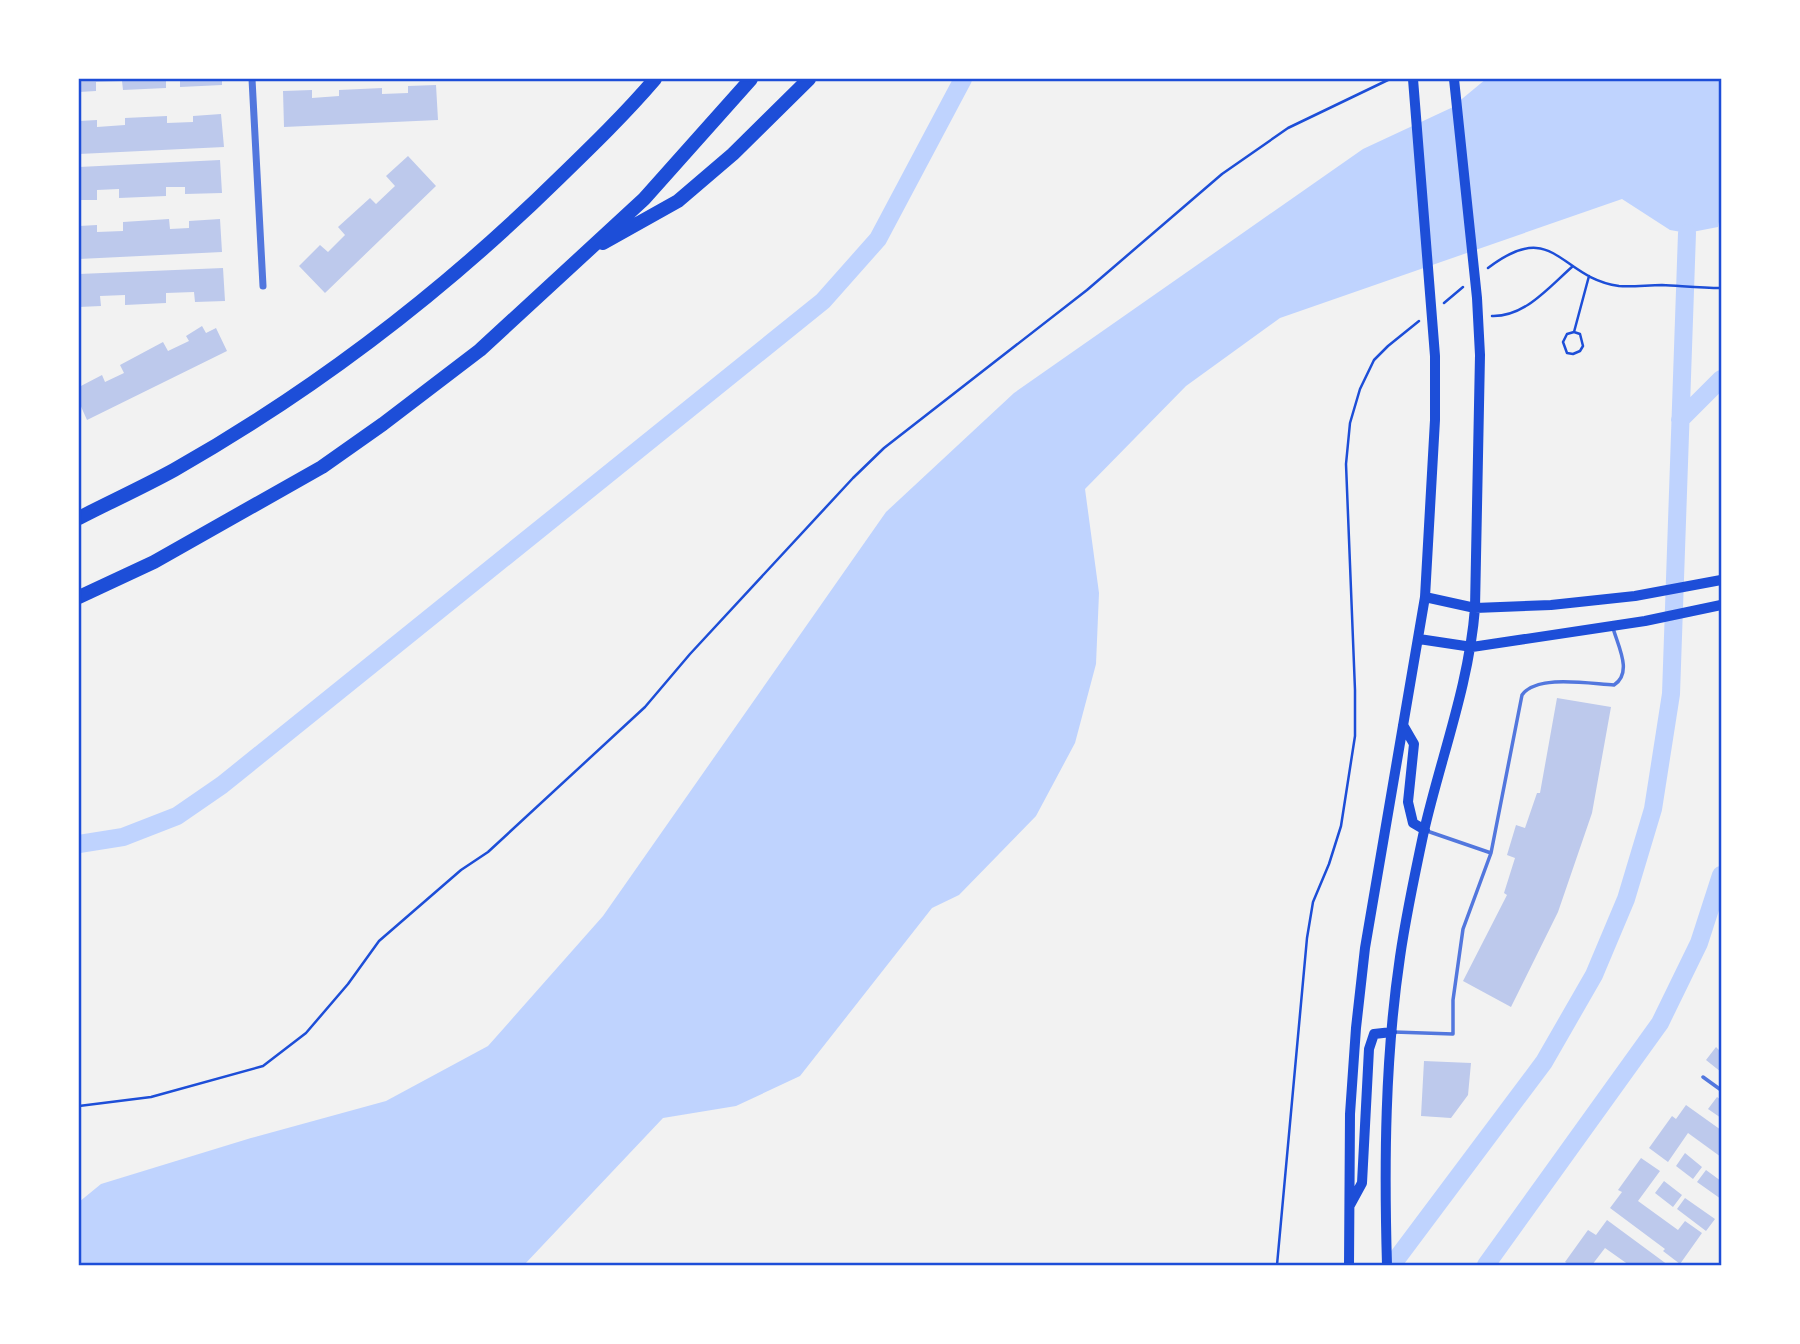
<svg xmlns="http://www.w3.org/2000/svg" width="1800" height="1344" font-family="'Public Sans',sans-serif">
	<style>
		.water { fill: #bfd3fe }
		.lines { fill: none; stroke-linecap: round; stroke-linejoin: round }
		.canal { stroke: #bfd3fe; stroke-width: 18 }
		.building { fill: #bdc9ec }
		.path { stroke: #1d4ed8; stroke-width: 2.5 }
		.service { stroke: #5277de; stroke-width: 3.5 }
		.minor { stroke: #5277de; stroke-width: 7 }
		.secondary { stroke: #1d4ed8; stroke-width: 10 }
		.motorway { stroke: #1d4ed8; stroke-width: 14 }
		.neatline { fill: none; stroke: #1d4ed8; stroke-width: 2.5 }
	</style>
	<rect width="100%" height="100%" fill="#f2f2f2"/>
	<!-- water -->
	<path class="water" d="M1486 79H1721V211L1718 227 1687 233 1670 230 1622 199 1280 318 1186 386 1085 489 1099 593 1096 664 1075 743 1036 816 959 895 932 908 800 1076 736 1106 663 1118 524 1265H79V1202L101 1184 251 1138 386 1101 488 1046 603 916 886 512 1014 393 1363 149 1451 108Z"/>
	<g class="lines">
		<!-- canal -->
		<path class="canal" d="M1680 420 1721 379
			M79 844 123 837 177 816 222 785 823 301 878 239 963 79
			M1392 1265 1544 1062 1594 975 1626 899 1653 809 1671 694 1687 233
			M1486 1265 1660 1023 1699 943 1721 875"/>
	</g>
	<!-- building -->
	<path class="building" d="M79 79H166V88L123 90 122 81 96 82V91L79 92Z
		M180 79H222V85L180 87Z
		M436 85 438 120 284 127 283 91 312 90V98L339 96V90L382 88V94L408 93V86Z
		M221 114 224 147 79 154V121L97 120V127L125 125V118L167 116V123L193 122V116Z
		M408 156 436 186 325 293 299 266 320 245 328 252 345 235 338 227 370 198 376 204 395 186 386 176Z
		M220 160 222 193 185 194V187H166V196L119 198V189L97 190V200H79V167Z
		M169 219 170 229 189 228V221L220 219 222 252 79 259V226L97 225V232L123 231V222Z
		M223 268 225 301 195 302 194 292 166 293V303L125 305V295L100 296 101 306 79 307V274Z
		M202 326 206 333 216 328 227 351 87 420 79 402V387L102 375 105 382 124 373 120 365 163 342 168 351 189 341 186 336Z
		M1557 698 1611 707 1592 813 1558 912 1511 1007 1463 981 1507 895 1504 893 1515 858 1507 855 1516 825 1525 828 1537 793H1540Z
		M1716 1047 1721 1052V1072L1706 1060Z
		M1424 1061 1471 1063 1468 1095 1451 1118 1421 1116Z
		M1717 1097 1721 1100V1118L1708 1109Z
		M1686 1105 1721 1130V1157L1688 1133 1668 1162 1649 1148 1672 1116 1676 1119Z
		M1685 1153 1702 1167 1693 1179 1676 1166Z
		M1641 1158 1660 1171 1638 1201 1678 1230 1685 1221 1702 1233 1680 1264 1663 1251 1665 1249 1610 1208 1622 1192 1618 1190Z
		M1706 1170 1721 1181V1199L1697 1182Z
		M1664 1181 1682 1195 1673 1207 1655 1193Z
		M1685 1198 1715 1219 1706 1231 1677 1209Z
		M1607 1220 1668 1265H1629L1605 1248 1592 1265H1570L1565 1262 1588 1230 1596 1235Z"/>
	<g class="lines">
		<!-- path -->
		<path class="path" d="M1488 268C1555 217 1559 278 1619 286 1633 287 1648 285 1662 285 1682 286 1701 288 1721 288
			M1444 303 1463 287
			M1492 316C1525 317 1549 287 1573 266
			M1574 332 1580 334 1583 346 1580 351 1573 354 1567 353 1563 342 1567 334 1574 332 1589 276
			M79 1106 151 1097 263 1066 306 1033 348 984 379 941 461 870 488 852 645 707 690 654 853 478 884 448 1087 290 1222 174 1288 128 1390 79
			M1277 1265 1307 938 1313 902 1329 864 1341 826 1355 736V690L1346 464 1350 423 1360 389 1374 360 1388 346 1419 321"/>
		<!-- service -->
		<path class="service" d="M1427 831 1491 853
			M1394 1032 1453 1034V1000L1463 929 1491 853 1522 695C1536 674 1591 684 1614 685 1633 673 1618 646 1613 628
			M1703 1077 1721 1090"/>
		<!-- minor -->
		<path class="minor" d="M252 79 263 286"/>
		<!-- secondary -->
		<path class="secondary" d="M1425 597 1475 608 1551 605 1635 596 1721 580
			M1419 639 1472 647 1645 621 1721 605
			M1403 725 1414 744 1408 802 1413 823 1425 830
			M1350 1205 1362 1183 1369 1049 1374 1034 1392 1032
			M1349 1265 1350 1114 1356 1028 1365 948 1425 597 1435 420V356L1413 79
			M1387 1265C1384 1163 1385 1058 1400 957 1406 915 1415 873 1424 831 1441 757 1469 685 1475 608L1480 355 1477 298 1454 79"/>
		<!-- motorway -->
		<path class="motorway" d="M603 243 678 201 733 154 809 79
			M79 518C110 502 143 487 174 470 315 390 443 292 559 178 592 146 625 114 655 79
			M79 597 154 562 322 467 383 424 480 350 644 199 751 79"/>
	</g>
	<!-- border -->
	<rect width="1800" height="1344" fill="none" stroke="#ffffff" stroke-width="161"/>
	<rect x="80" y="80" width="1640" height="1184" class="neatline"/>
</svg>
